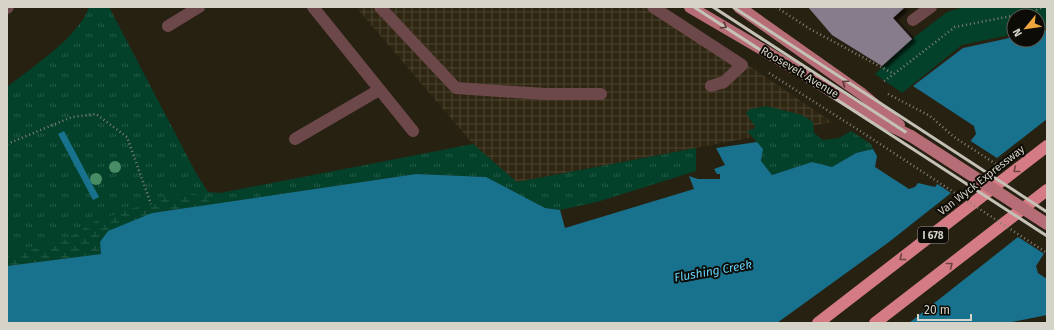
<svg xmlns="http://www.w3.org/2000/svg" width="1054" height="330" font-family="'Fira Sans',sans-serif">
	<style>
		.industrial { fill: url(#industrial-grid) }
		.grass { fill: url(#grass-tufts) }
		.wetland { fill: url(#wetland-marsh) }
		.park { fill: #03412a }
		.water { fill: #18728d }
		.pier { fill: #272112 }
		.building { fill: #867c8c; filter: url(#shadow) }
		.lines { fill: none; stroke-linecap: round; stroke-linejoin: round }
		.path { stroke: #858175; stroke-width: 2.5; stroke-dasharray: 1 3; stroke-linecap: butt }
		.minor { stroke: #6d484b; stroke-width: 12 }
		.major { stroke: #b76d75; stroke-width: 12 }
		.highway { stroke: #d47b85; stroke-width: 12 }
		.rail { stroke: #c4c1b6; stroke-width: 3 }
		.path-bridge { stroke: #858175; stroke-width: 2.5; stroke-dasharray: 1 3; stroke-linecap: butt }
		.major-bridge { stroke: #b76d75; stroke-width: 12 }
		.tree { fill: #488c66 }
		.oneway { stroke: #593737 }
		.oneway2 { stroke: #704345 }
		.labels { text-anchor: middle; stroke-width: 4; stroke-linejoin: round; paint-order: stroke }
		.shield { fill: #0d0b05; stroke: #9a978e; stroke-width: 1 }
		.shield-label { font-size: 10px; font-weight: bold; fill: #d6d3c9 }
		.street-label { font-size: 11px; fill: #d6d3c9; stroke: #0d0b05 }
		.water-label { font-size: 12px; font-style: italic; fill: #62d0f6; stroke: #0d0b05 }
	</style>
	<defs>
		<pattern id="industrial-grid" width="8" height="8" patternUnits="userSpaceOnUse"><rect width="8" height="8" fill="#2f2711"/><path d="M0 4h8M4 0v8" fill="none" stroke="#4c4532"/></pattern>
		<pattern id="grass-tufts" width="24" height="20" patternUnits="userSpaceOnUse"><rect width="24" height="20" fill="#03412a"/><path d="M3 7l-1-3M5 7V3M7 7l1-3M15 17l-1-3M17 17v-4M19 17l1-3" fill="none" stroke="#275c48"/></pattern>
		<pattern id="wetland-marsh" width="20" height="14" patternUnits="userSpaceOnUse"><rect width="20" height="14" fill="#03412a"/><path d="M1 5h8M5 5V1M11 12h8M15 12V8" fill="none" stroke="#275c48"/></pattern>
		<filter id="shadow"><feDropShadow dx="4.5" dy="2.5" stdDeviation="1" flood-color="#0009"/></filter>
	</defs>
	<rect width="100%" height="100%" fill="#272112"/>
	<!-- industrial -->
	<path class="industrial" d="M356 7H662L832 122 517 182 473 144Z"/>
	<!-- grass -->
	<path class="grass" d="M89 7H109L196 173 208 192 220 193 473 144 517 182 696 148V171L597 202 560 210 545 208 486 177 416 174 152 213 7 266V87C32 67 79 37 89 7Z
		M766 106 802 115 813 122 814 133 823 140 839 138 851 131 871 144 873 149 856 153 832 167 812 162 772 175 761 161 763 149 747 131 756 128 746 113 750 109Z"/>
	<!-- wetland -->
	<path class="wetland" d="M185 193 196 194 223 202 152 213 101 254 7 266V250L23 252 63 241 96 221 169 196Z"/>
	<!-- park -->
	<path class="park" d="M964 7H1047V28L1038 30V16H1014V34L962 45 902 93 875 74 912 39 947 12Z"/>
	<!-- water -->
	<path class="water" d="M1047 30V249L1036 266 1038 273 1047 279V315L1007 323H7V266L101 254 100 242 108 231 152 213 416 174 486 177 545 208 560 210 565 228 694 189 689 176 698 179H720V174H717L714 169 725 165 716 148 757 142 763 149 761 161 772 175 812 162 832 167 856 153 873 149 877 156 875 167 909 189 915 187 918 183 935 187 976 134 974 126 913 86 963 48 1014 37V40H1038V32Z
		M64 131 99 197 93 200 58 134Z"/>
	<!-- pier -->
	<path class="pier" d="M1047 119 1046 255 1018 237 909 323H777L889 242 951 193 936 183 969 140 997 158Z"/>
	<!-- building -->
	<path class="building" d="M808 7H905L893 18 912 39 882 66 832 35Z"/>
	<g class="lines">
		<!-- path -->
		<path class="path" d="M776 7 810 29 894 74 955 27 1032 12 1043 7
			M769 73 860 131
			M884 81 894 74
			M888 94 930 116 954 137 999 166
			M7 144 72 117 96 114 127 137 151 204"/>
		<!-- minor -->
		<path class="minor" d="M313 7 413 131
			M380 7 456 88 545 94H601
			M653 7 742 65 724 82 711 86
			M7 8 8 7
			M913 20 931 7
			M168 26 199 7
			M295 139 379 90"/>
		<!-- major -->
		<path class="major" d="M690 7 794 68 871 116 911 136
			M739 7 862 94 899 125"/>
		<!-- highway -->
		<path class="highway" d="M818 323 1047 146
			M875 323 1047 190"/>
		<!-- rail -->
		<path class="rail" d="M694 7 1047 236
			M713 7 1047 224
			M733 7 1047 212"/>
		<!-- path-bridge -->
		<path class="path-bridge" d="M860 131 1047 253"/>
		<!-- major-bridge -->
		<path class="major-bridge" d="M911 136 1047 224"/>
	</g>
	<!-- trees -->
	<g class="tree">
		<circle cx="115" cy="167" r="6"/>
		<circle cx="96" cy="179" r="6"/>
	</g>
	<!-- one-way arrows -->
	<defs><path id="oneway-chevron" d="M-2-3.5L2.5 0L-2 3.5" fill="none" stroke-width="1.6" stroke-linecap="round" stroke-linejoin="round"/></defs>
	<g class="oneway">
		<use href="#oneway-chevron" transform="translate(724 26) rotate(30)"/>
		<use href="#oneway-chevron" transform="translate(845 83) rotate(-145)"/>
	</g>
	<g class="oneway2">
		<use href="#oneway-chevron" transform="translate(1016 170) rotate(142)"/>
		<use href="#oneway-chevron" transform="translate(902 258) rotate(142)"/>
		<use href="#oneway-chevron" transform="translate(950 265) rotate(-38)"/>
	</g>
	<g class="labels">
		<!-- shield labels -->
		<rect class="shield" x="918" y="227" width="30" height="16" rx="3"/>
		<g class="shield-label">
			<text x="933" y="239">I 678</text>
		</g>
		<!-- street labels -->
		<g class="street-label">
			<text transform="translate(800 72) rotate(31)" y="4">Roosevelt Avenue</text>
			<text transform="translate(981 180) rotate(-38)" y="4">Van Wyck Expressway</text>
		</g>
		<!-- water labels -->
		<g class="water-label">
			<text transform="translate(713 271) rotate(-10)" y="4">Flushing Creek</text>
		</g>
	</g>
	<!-- border -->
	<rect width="1054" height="330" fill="none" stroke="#d6d3c9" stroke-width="16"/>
	<!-- north arrow -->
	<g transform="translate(1026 28) rotate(241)"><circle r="19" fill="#0d0b05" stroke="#5d5b53"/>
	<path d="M0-3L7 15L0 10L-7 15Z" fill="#efa73d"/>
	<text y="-6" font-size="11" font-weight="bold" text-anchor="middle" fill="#d6d3c9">N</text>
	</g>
	<!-- scale -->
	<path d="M918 314v6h53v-6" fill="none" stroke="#d6d3c9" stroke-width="2"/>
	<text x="924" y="314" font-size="12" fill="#d6d3c9" stroke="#0d0b05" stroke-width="3" paint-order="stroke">20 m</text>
</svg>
